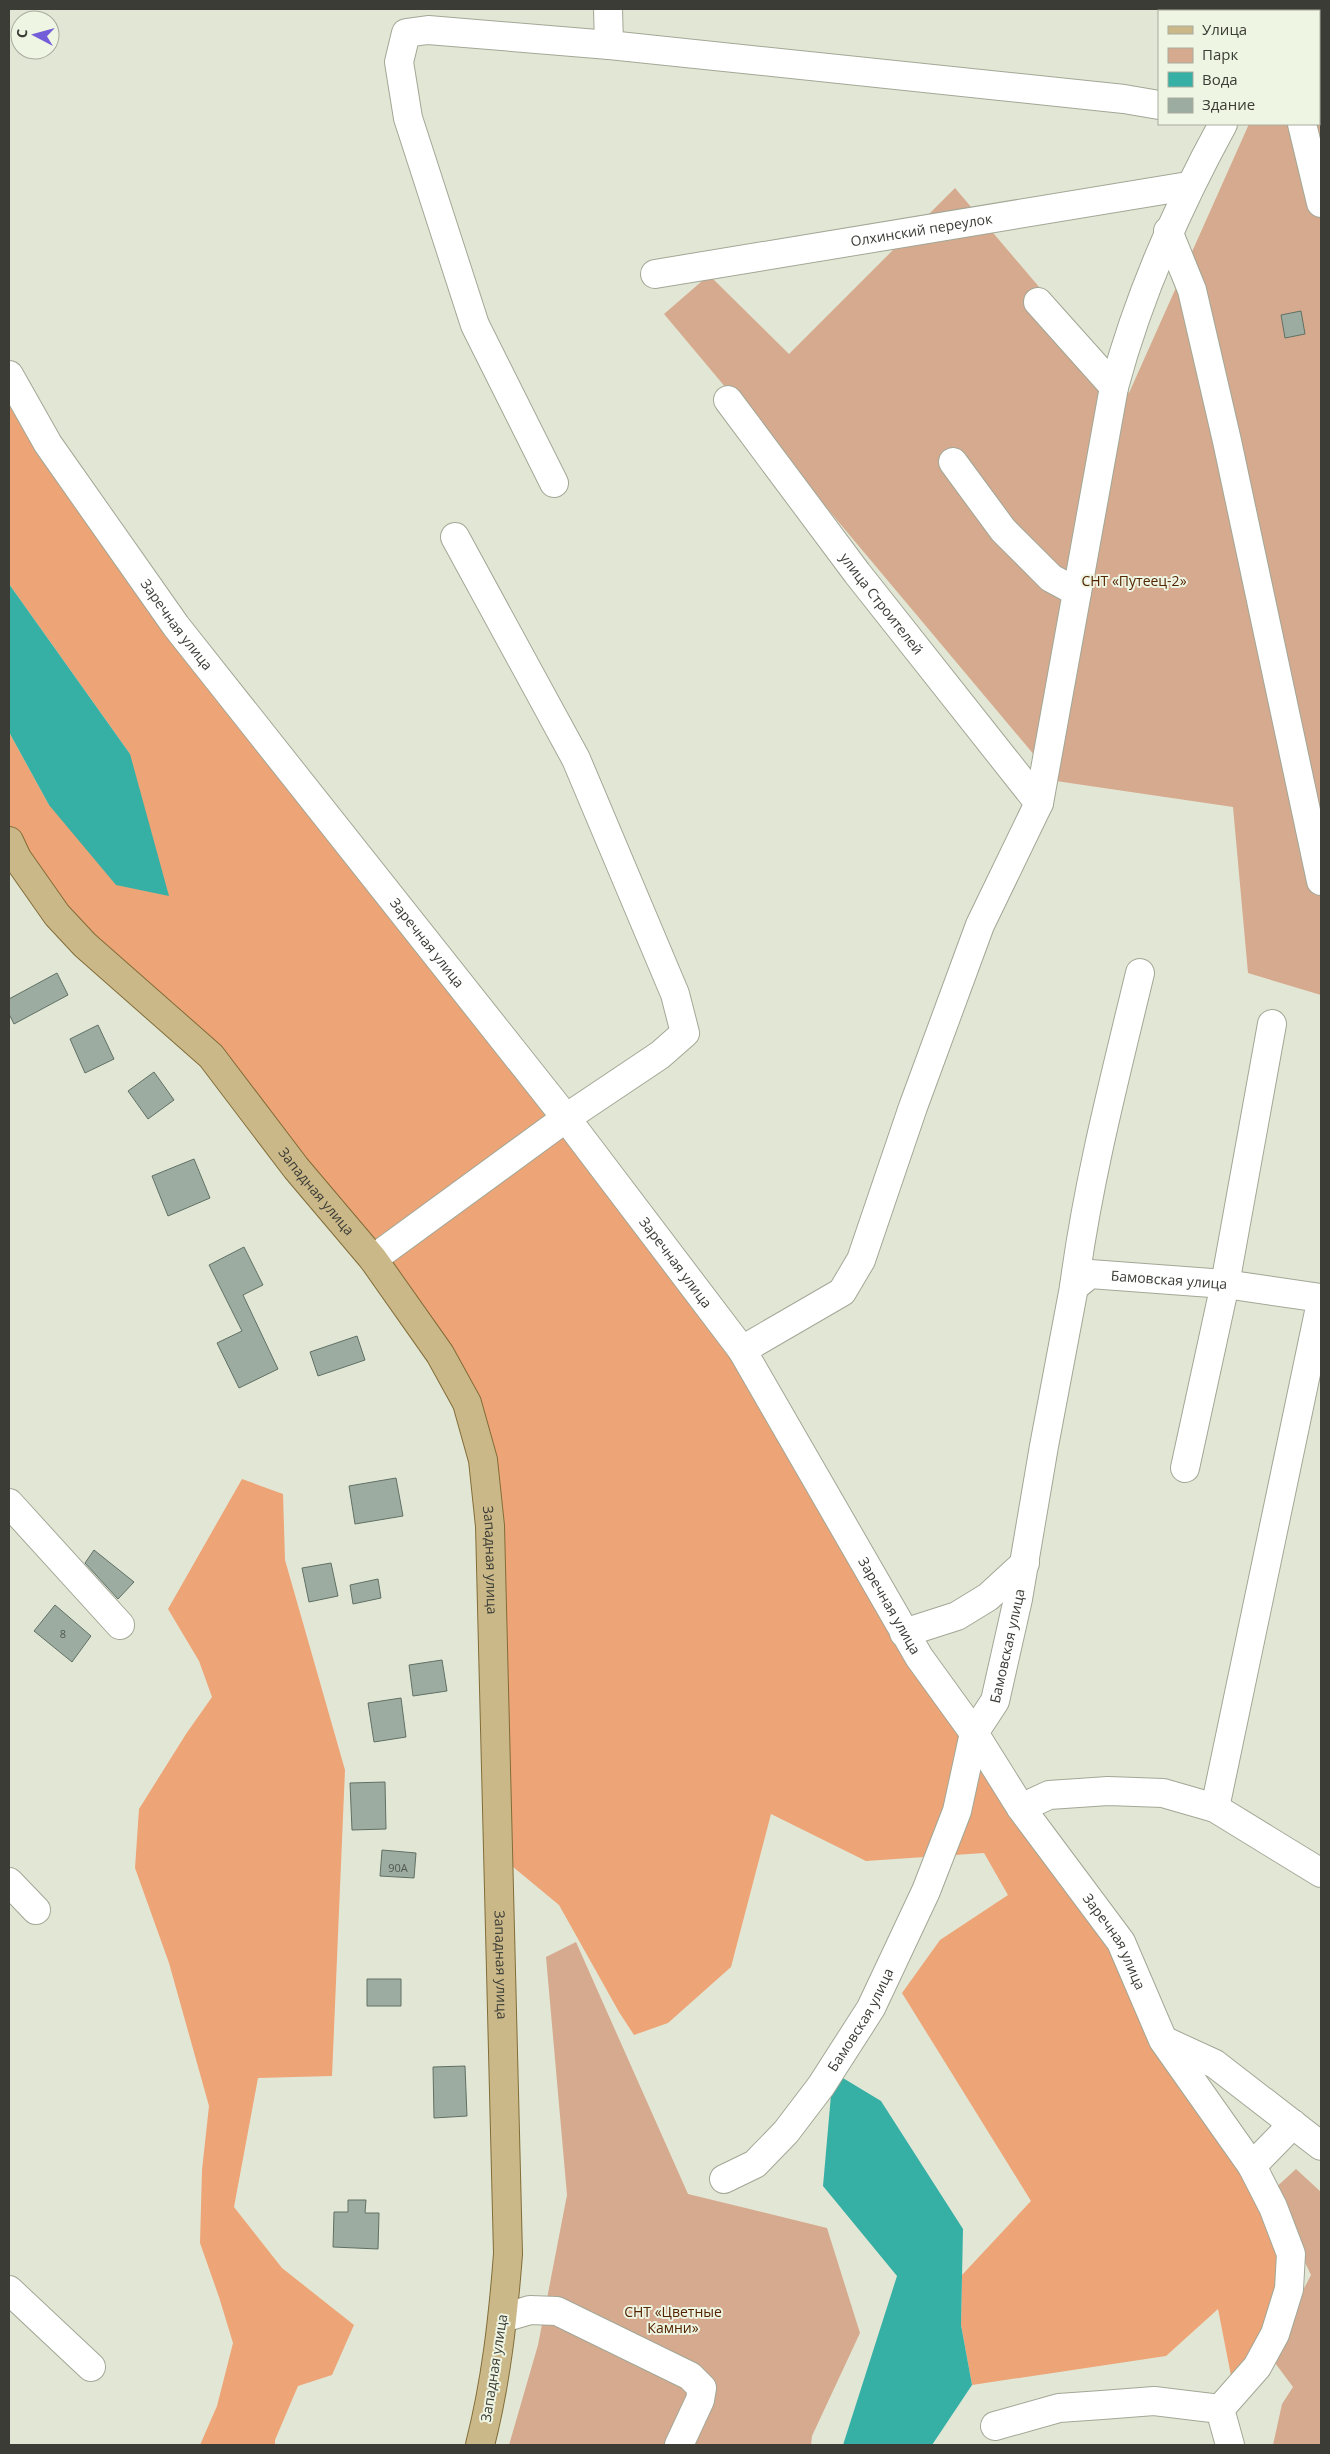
<svg xmlns="http://www.w3.org/2000/svg" width="1330" height="2454" font-family="'Open Sans',sans-serif">
	<style>
		.green { fill: #d6aa8f }
		.forest { fill: #eda477 }
		.water { fill: #36afa5 }
		.building { fill: #9caca0; stroke: #617065 }
		.lines { fill: none; stroke-linecap: round; stroke-linejoin: round }
		.minor-casing { stroke: #a2a796; stroke-width: 30 }
		.major-casing { stroke: #826d38; stroke-width: 30 }
		.minor { stroke: #fff; stroke-width: 28 }
		.major { stroke: #cbb889; stroke-width: 28 }
		.labels { text-anchor: middle; stroke-width: 4; stroke-linejoin: round; paint-order: stroke }
		.number-label { font-size: 11px; fill: #525850 }
		.street-label { font-size: 14px; fill: #3a3c35; stroke: #eff5e3 }
		.park-label { font-size: 14px; fill: #532602; stroke: #eff5e3 }
	</style>
	<rect width="100%" height="100%" fill="#e2e7d5"/>
	<!-- green -->
	<path class="green" d="M1319 55H1321V995L1248 973 1233 807 1056 781 664 314 709 275 789 354 955 188 1129 393 1249 124H1319Z
		M576 1942 688 2194 827 2228 860 2333 812 2436 811 2445H509L538 2345 567 2195 546 1957Z
		M1296 2169 1321 2192V2445H1273L1282 2404 1293 2387 1269 2355 1311 2275 1271 2192Z"/>
	<!-- forest -->
	<path class="forest" d="M9 375 48 444 742 1349 1252 2166 1289 2289 1234 2391 1218 2309 1166 2356 972 2385 961 2325 962 2275 1031 2201 902 1993 940 1940 1008 1895 984 1853 866 1861 771 1814 731 1967 668 2023 634 2035 619 2012 559 1905 500 1856 490 1526 440 1354 172 1023 9 841V732L49 805 130 754 9 584Z
		M242 1479 283 1494 285 1560 345 1770 332 2076 258 2078 234 2207 282 2268 354 2325 332 2375 298 2386 275 2440V2445H200L217 2406 233 2343 219 2297 200 2243 202 2170 209 2106 169 1963 135 1868 139 1809 186 1734 212 1697 199 1661 168 1609Z"/>
	<!-- water -->
	<path class="water" d="M9 584 130 754 169 896 116 885 49 805 9 732Z
		M833 2072 881 2101 963 2229 961 2325 972 2385 932 2445H843L897 2276 823 2186Z"/>
	<!-- building -->
	<path class="building" d="M1301 311 1305 334 1285 338 1281 315Z
		M57 973 68 995 14 1024 9 1014V999Z
		M98 1025 114 1059 85 1073 70 1039Z
		M154 1072 174 1100 148 1119 128 1091Z
		M194 1159 210 1198 168 1216 152 1176Z
		M244 1247 263 1285 243 1295 278 1369 239 1388 217 1343 242 1331 209 1265Z
		M357 1336 365 1360 318 1376 310 1352Z
		M396 1478 403 1516 355 1524 349 1486Z
		M94 1550 134 1582 118 1599 85 1563Z
		M331 1563 338 1596 309 1602 302 1568Z
		M378 1579 381 1598 353 1604 350 1585Z
		M55 1605 91 1636 72 1662 34 1631Z
		M442 1660 447 1691 413 1696 409 1665Z
		M401 1698 406 1737 374 1742 368 1703Z
		M385 1782 386 1829 352 1830 350 1783Z
		M382 1850 416 1853 414 1878 380 1876Z
		M367 1979H401V2006H367Z
		M465 2066 467 2116 434 2118 433 2067Z
		M348 2200H366L365 2213H379L378 2249 333 2247 334 2212H348Z"/>
	<g class="lines">
		<defs>
			<g id="minor">
				<path d="M608 9 609 45"/>
				<path d="M1289 11 1290 9"/>
				<path d="M1302 124 1321 203"/>
				<path d="M1168 231 1192 290 1227 441 1321 881"/>
				<path id="s1" d="M655 274 1188 186"/>
				<path d="M1038 302 1114 387"/>
				<path id="s2" d="M9 375 48 444 176 626 566 1118 742 1350 919 1657 974 1733 1021 1808 1121 1942 1163 2040 1252 2166 1273 2207 1291 2254 1289 2289 1275 2334 1257 2367 1220 2409 1154 2401 1102 2405 1059 2408 995 2426"/>
				<path id="s3" d="M728 400 857 573 1039 803"/>
				<path d="M953 462 1003 530 1051 578 1077 592"/>
				<path d="M554 483 475 325 408 118 399 62 406 33 428 30 609 45 1124 99 1159 105"/>
				<path d="M373 1259 566 1118 660 1055 685 1033 675 994 576 759 455 537"/>
				<path d="M1074 1287C1088 1180 1115 1077 1140 973"/>
				<path d="M742 1350 842 1292 861 1260 913 1107 980 925 1039 803 1114 387C1139 294 1177 208 1223 124"/>
				<path d="M1185 1468 1225 1284 1272 1024"/>
				<path d="M9 1503 120 1625"/>
				<path d="M904 1633 957 1616 988 1597 1025 1563"/>
				<path d="M1021 1808 1049 1795 1108 1791 1163 1793 1215 1808 1321 1873"/>
				<path d="M1215 1808 1321 1302"/>
				<path d="M9 1882 36 1910"/>
				<path d="M1165 2041 1215 2064 1321 2146"/>
				<path d="M1252 2166 1293 2124"/>
				<path id="s4" d="M724 2179 755 2164 786 2132 821 2086 871 2008 926 1891 957 1811 974 1733 995 1701 1018 1599 1044 1446 1074 1287 1090 1274 1225 1284 1321 1298"/>
				<path d="M9 2290 91 2367"/>
				<path d="M503 2318 530 2310 557 2311 690 2376 702 2388 700 2400 679 2445"/>
				<path d="M1220 2409 1230 2445"/>
			</g>
			<g id="major">
				<path id="s5" d="M9 841 17 858 57 915 85 945 211 1056 296 1168 373 1259 440 1354 467 1403 483 1460 490 1526 508 2254C503 2319 496 2382 480 2445"/>
			</g>
		</defs>
		<!-- minor casing -->
		<use href="#minor" class="minor-casing"/>
		<!-- major casing -->
		<use href="#major" class="major-casing"/>
		<!-- minor -->
		<use href="#minor" class="minor"/>
		<!-- major -->
		<use href="#major" class="major"/>
	</g>
	<g class="labels">
		<!-- number labels -->
		<g class="number-label">
			<text x="63" y="1638">8</text>
			<text x="398" y="1872">90А</text>
		</g>
		<!-- street labels -->
		<g class="street-label">
			<text dy="5" stroke="none"><textPath href="#s1" startOffset="270">Олхинский переулок</textPath></text>
			<text dy="5" stroke="none"><textPath href="#s3" startOffset="255">улица Строителей</textPath></text>
			<text dy="5" stroke="none"><textPath href="#s2" startOffset="301">Заречная улица</textPath></text>
			<text dy="5" stroke="none"><textPath href="#s2" startOffset="706">Заречная улица</textPath></text>
			<text dy="5" stroke="none"><textPath href="#s5" startOffset="469">Западная улица</textPath></text>
			<text dy="5" stroke="none"><textPath href="#s2" startOffset="1111">Заречная улица</textPath></text>
			<text dy="5" stroke="none"><textPath href="#s4" startOffset="1084">Бамовская улица</textPath></text>
			<text dy="5" stroke="none"><textPath href="#s5" startOffset="889">Западная улица</textPath></text>
			<text dy="5" stroke="none"><textPath href="#s2" startOffset="1516">Заречная улица</textPath></text>
			<text dy="5" stroke="none"><textPath href="#s4" startOffset="619">Бамовская улица</textPath></text>
			<text dy="5" stroke="none"><textPath href="#s2" startOffset="1921">Заречная улица</textPath></text>
			<text dy="5" stroke="none"><textPath href="#s5" startOffset="1294">Западная улица</textPath></text>
			<text dy="5" stroke="none"><textPath href="#s4" startOffset="214">Бамовская улица</textPath></text>
			<text transform="translate(494 2368) rotate(-81)" y="5">Западная улица</text>
		</g>
		<!-- park labels -->
		<g class="park-label">
			<text x="1134" y="586">СНТ «Путеец-2»</text>
			<text x="673" y="2317">СНТ «Цветные<tspan x="673" dy="16">Камни»</tspan></text>
		</g>
	</g>
	<!-- border -->
	<rect width="1330" height="2454" fill="none" stroke="#3a3c35" stroke-width="20"/>
	<!-- legend -->
	<rect x="1158" y="10" width="162" height="115" fill="#eff5e3" stroke="#a7ab9d"/>
	<rect x="1168" y="26" width="25" height="8" fill="#cbb889" stroke="#a7ab9d"/>
	<text x="1202" y="35" font-size="15" fill="#3a3c35">Улица</text>
	<rect x="1168" y="48" width="25" height="15" fill="#d6aa8f" stroke="#a7ab9d"/>
	<text x="1202" y="60" font-size="15" fill="#3a3c35">Парк</text>
	<rect x="1168" y="72" width="25" height="15" fill="#36afa5" stroke="#a7ab9d"/>
	<text x="1202" y="85" font-size="15" fill="#3a3c35">Вода</text>
	<rect x="1168" y="98" width="25" height="15" fill="#9caca0" stroke="#a7ab9d"/>
	<text x="1202" y="110" font-size="15" fill="#3a3c35">Здание</text>
	<!-- north arrow -->
	<g transform="translate(35 35) rotate(276)"><circle r="24" fill="#eff5e3" stroke="#a7ab9d"/>
	<path d="M0-4L9 19L0 12L-9 19Z" fill="#745dd8"/>
	<text y="-8" font-size="14" font-weight="bold" text-anchor="middle" fill="#3a3c35">С</text>
	</g>
</svg>
